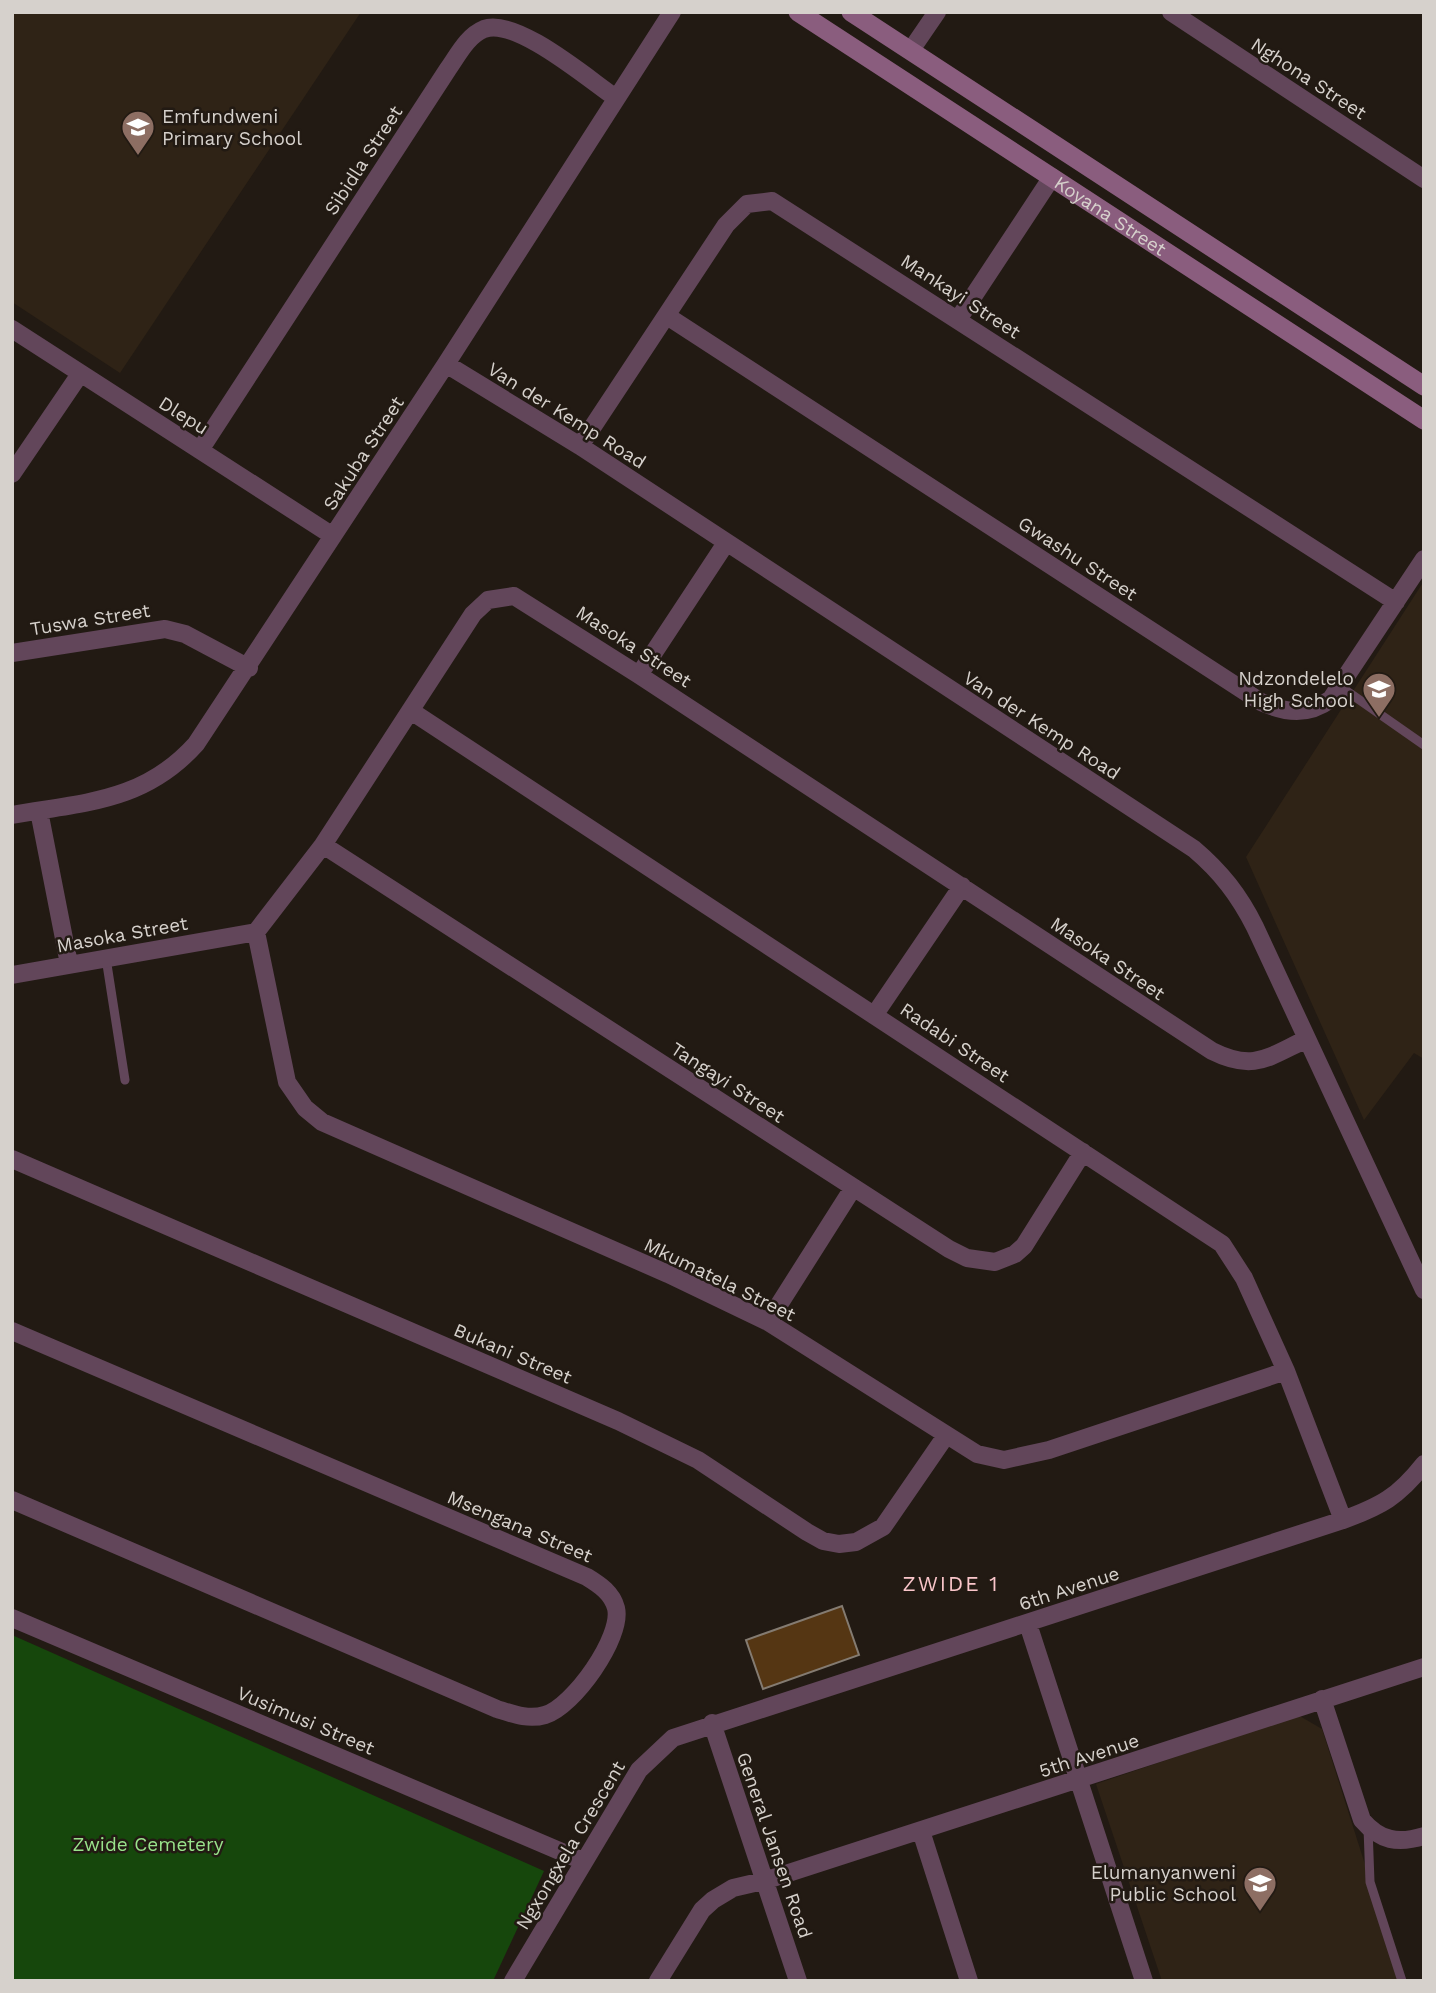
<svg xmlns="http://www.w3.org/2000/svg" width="1436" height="1993" font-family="'Work Sans',sans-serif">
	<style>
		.built { fill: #2f2316 }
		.green { fill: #16470c }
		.building { fill: #553613; stroke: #847b71; stroke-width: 2 }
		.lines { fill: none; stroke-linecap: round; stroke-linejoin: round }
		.service { stroke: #62465a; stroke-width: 9 }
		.minor { stroke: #62465a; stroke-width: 18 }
		.secondary { stroke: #8a5d7e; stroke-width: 19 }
		.labels { text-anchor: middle; stroke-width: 5; stroke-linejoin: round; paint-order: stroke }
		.street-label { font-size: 19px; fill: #d6d1cc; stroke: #221a13 }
		.poi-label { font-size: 19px; fill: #d6d1cc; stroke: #221a13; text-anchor: end }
		.park-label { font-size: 19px; fill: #99e38b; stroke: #221a13 }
		.neighbourhood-label { font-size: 21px; letter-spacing: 2px; fill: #fac6ca; stroke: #221a13 }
	</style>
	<rect width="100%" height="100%" fill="#221a13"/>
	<!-- built -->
	<path class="built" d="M12 12H361L120 373 12 302Z
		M1424 581V1059L1414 1053 1364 1120 1246 857Z
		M1298 1715 1322 1729 1402 1981H1162L1096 1784Z"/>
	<!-- green -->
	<path class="green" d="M12 1635 544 1871 493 1981H12Z"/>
	<!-- building -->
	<path class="building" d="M842 1606 859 1655 763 1689 746 1640Z"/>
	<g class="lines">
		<!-- service -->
		<path class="service" d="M1341 687 1424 745
			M106 958 125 1080
			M1368 1828 1370 1882 1402 1981"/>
		<!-- minor -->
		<path class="minor" d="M1171 12 1424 179
			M911 50 937 12
			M667 316 1261 702C1286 713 1308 716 1331 699L1424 559
			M959 318 1052 177
			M12 329 333 536
			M446 364 580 446 1194 849C1221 872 1239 895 1255 927L1424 1290
			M580 446 726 225 747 204 772 201 1396 602
			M200 450 448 69C458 55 467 36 484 29 516 17 588 79 616 98
			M12 474 80 374
			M12 653 165 629 185 634 249 668
			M639 675 726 543
			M411 711 1222 1244 1244 1278 1286 1371 1343 1520
			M39 811 69 964
			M12 815C85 802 144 802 196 744L446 364 672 12
			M323 845 949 1249 967 1258 995 1262 1015 1254 1024 1246 1083 1152
			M256 932 287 1082 305 1108 322 1122 668 1274 768 1322 977 1454 1004 1460 1049 1450 1286 1371
			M12 975 256 932 323 845 473 614 488 600 514 596 639 675 1212 1051C1254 1072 1268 1057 1307 1039
			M875 1014 962 886
			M12 1159 618 1421 698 1460 807 1532 823 1541 839 1544 856 1542 883 1527 945 1437
			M768 1322 853 1188
			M12 1331 587 1577C600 1585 612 1593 616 1608 623 1637 573 1707 545 1715 528 1720 513 1714 497 1709L12 1500
			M12 1618 583 1861
			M1028 1624 1144 1981
			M1322 1699 1362 1820C1380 1841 1398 1844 1424 1836
			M712 1723 798 1981
			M921 1831 969 1981
			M513 1981 639 1770 673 1738 1343 1520C1381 1506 1398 1497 1424 1464
			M658 1981 702 1910 713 1900 733 1888 767 1880 1424 1667"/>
		<!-- secondary -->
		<g class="secondary">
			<path id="s1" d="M798 12 1424 420"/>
			<path d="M851 12 1424 386"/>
		</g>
	</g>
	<!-- icons -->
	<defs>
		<symbol id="school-pin" viewBox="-11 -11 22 30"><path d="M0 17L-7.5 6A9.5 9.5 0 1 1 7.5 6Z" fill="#8d6e63" stroke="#221a13"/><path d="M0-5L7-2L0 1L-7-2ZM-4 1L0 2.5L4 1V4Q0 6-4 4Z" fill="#fff"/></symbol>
	</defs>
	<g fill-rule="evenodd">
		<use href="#school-pin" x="119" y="108" width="38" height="52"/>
		<use href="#school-pin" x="1360" y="670" width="38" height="52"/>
		<use href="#school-pin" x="1241" y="1864" width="38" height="52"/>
	</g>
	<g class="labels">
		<!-- street labels -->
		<g class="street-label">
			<text transform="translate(1309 78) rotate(33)" y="7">Nghona Street</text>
			<text transform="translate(363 160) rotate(-57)" y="7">Sibidla Street</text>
			<text dy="7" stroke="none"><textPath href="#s1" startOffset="373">Koyana Street</textPath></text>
			<text transform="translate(961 296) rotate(33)" y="7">Mankayi Street</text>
			<text transform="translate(184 415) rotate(32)" y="7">Dlepu</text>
			<text transform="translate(567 415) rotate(32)" y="7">Van der Kemp Road</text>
			<text transform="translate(363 453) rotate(-57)" y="7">Sakuba Street</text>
			<text transform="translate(1078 558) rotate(33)" y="7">Gwashu Street</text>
			<text transform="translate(90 619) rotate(-9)" y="7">Tuswa Street</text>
			<text transform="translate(634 646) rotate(33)" y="7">Masoka Street</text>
			<text transform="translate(1042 725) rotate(33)" y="7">Van der Kemp Road</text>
			<text transform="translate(122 934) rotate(-10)" y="7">Masoka Street</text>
			<text transform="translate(1108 958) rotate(34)" y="7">Masoka Street</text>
			<text transform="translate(955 1042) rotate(34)" y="7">Radabi Street</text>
			<text transform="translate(728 1082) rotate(33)" y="7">Tangayi Street</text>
			<text transform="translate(720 1279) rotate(26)" y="7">Mkumatela Street</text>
			<text transform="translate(513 1353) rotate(23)" y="7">Bukani Street</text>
			<text transform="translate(520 1526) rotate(23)" y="7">Msengana Street</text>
			<text transform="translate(1069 1588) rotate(-18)" y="7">6th Avenue</text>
			<text transform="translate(306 1720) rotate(23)" y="7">Vusimusi Street</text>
			<text transform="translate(1089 1755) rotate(-18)" y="7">5th Avenue</text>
			<text transform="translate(570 1845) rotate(-59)" y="7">Ngxongxela Crescent</text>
			<text transform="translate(775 1845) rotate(71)" y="7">General Jansen Road</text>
		</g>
		<!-- poi labels -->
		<g class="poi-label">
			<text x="162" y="123" text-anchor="start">Emfundweni<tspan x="162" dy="22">Primary School</tspan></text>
			<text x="1354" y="685">Ndzondelelo<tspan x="1354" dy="22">High School</tspan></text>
			<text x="1236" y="1879">Elumanyanweni<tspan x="1236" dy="22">Public School</tspan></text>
		</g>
		<!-- park labels -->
		<g class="park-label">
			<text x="148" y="1851">Zwide Cemetery</text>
		</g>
		<!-- neighbourhood labels -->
		<g class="neighbourhood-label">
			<text x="951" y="1591">ZWIDE 1</text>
		</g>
	</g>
	<!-- border -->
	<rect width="1436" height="1993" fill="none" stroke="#d6d1cc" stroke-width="28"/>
</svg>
